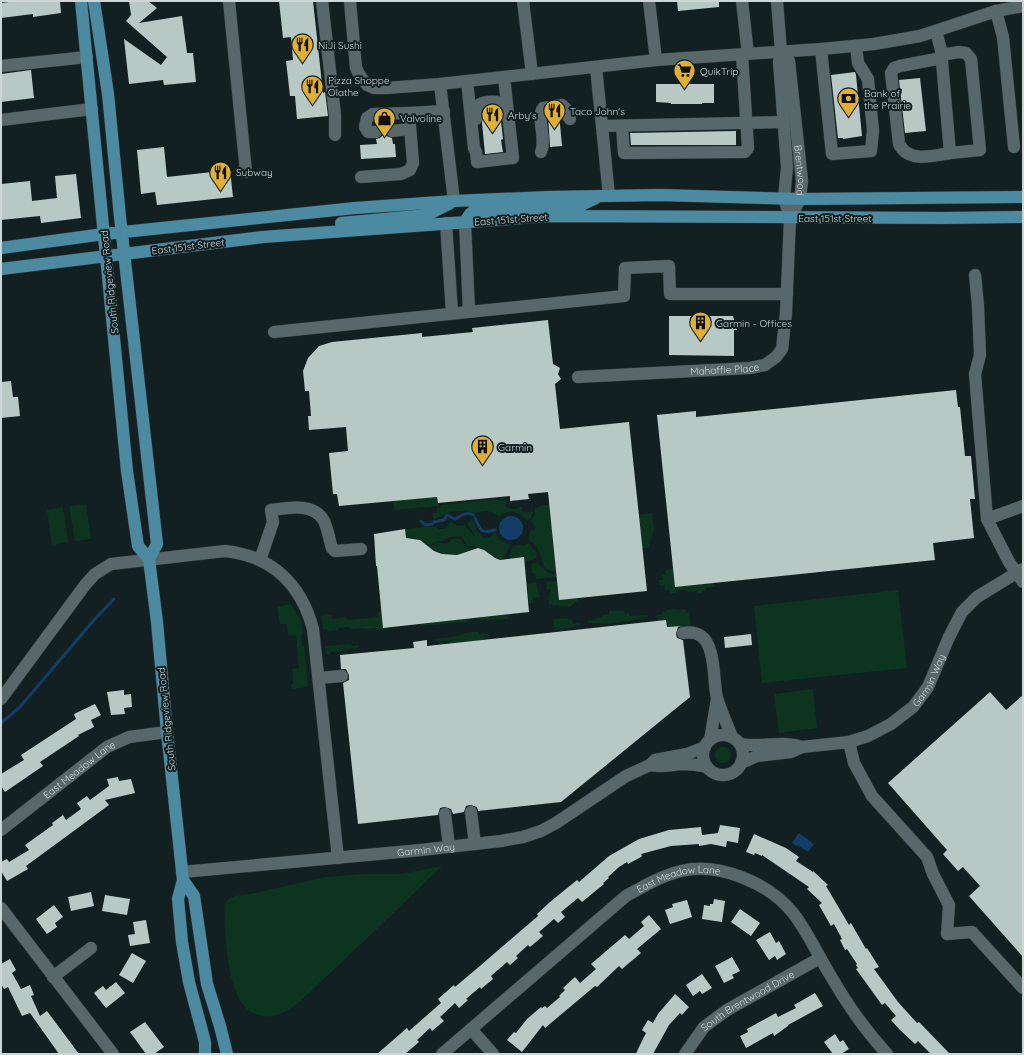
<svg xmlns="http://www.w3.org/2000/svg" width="1024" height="1055" font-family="Quicksand,sans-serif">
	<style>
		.green { fill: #0c341f }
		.water { fill: #133d66 }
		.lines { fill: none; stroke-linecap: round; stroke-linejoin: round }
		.stream { stroke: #133d66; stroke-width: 3 }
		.building { fill: #b8c9c5 }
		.minor-casing { stroke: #323a3c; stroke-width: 13 }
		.major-casing { stroke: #323a3c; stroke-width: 13 }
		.minor { stroke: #58686a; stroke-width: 12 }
		.major { stroke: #4b8aa1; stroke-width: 12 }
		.labels { text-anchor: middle; stroke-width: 4; stroke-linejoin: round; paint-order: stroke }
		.poi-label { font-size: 10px; fill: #cdd6d7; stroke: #122021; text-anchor: start }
		.street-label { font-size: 10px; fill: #cdd6d7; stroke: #122021 }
	</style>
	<rect width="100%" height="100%" fill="#122021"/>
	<!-- green -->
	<path class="green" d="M437 497 439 506 394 510 393 501Z
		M494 499 508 501 505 506 507 508 516 509 519 507H522V510L523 512H533L531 518 527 521C520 511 508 508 499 517 492 510 484 509 475 514 471 511 452 511 447 513 442 515 439 518 433 519L432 513H437V508L441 507V505Z
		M86 504 91 539 75 541 69 506Z
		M542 505H549L556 572C540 570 544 561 539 551 537 546 532 542 528 539L531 530 534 531 535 528 531 520 535 514V509Z
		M63 507 68 542 52 545 47 510Z
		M652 513 654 530 648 548H642L638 515Z
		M472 519 477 531 484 538 490 537 495 532C498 539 503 543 511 544L503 559C490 560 484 545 467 546L461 536 451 537 442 541H438L432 544 429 545 425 544 418 539H406L405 529 433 526 439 529H444L451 522 458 526 465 525 474 536 476 537 467 524Z
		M453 538 461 539 465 547 475 549C455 554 447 560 428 546L434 545 437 542 447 544Z
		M528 543 537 553 536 558 533 560 524 561V557L510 558V554L513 546 520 545 523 546Z
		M537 563 549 573 556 575 557 577 536 579 535 573H532L531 564Z
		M673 569 675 587 714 583 715 587 706 588V590L702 591V593L697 594V591L687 592V590L676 591V593H670L669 590 665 591 664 585 660 586 659 580H663L662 575 666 574 665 570Z
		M557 581 578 598V602H574V604H572V606L559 607V605L552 606V604L549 605 548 596 550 595V589H547L546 582Z
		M536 583 540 597 533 598V603H529L527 584Z
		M898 590 907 668 762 683 754 606Z
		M291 604 302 623 303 634 301 635 302 646H304L308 687 292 689 291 685 293 684 292 669 299 668 296 635H288L287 624H280L277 607Z
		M676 609V610L685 609 686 613 689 612 691 627H682V626L667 627 666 620 659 621 658 618H656L655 615 663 614V612H666V610Z
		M382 611 388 629 376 630V628L365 629 364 628 350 629 349 627 338 628V630L327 631V629H323L321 616 332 615V619L345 617 349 620 378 617V612Z
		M609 611H624L625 614 629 613V616L648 615V617L611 624 588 623V621L602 617V615L609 614Z
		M511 614V615L508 616V619L482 620 481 618 467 620V622L420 626V624Z
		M568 618 569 620 572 619 573 624 580 623 581 625 555 630 553 619Z
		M470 632H479V634L486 633V635L490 634V636L484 637V640L450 644V641H435V639L457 636 461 635V634Z
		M351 644 352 646 359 645V648L341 650V651L330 652V654H326L325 646Z
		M813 689 817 728 779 733 774 694Z
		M715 755a8 8 0 1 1 16 0a8 8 0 1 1-16 0Z
		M442 866C404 903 366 940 327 976 312 989 296 1009 277 1015 267 1018 256 1016 248 1010 226 991 225 933 224 905L228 899 235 896 255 893 325 877 364 874H402Z"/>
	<!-- water -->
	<path class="water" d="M499 528a12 12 0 1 1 24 0a12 12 0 1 1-24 0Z
		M799 833 814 844 808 852 797 845 796 846 792 843Z"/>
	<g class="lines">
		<!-- stream -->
		<path class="stream" d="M475 518C480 530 481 534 495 530
			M421 521 425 525 432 524
			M434 522 444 520 447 515 455 519C460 516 467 511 473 515
			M1 723 19 708 94 620 114 599"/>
	</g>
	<!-- building -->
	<path class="building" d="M17 1H60L61 13 33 17V14L1 18V3Z
		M129 1H148L157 8 139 23 182 16 187 53H193L196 82 164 85 163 80 129 84 124 39 161 65 167 57 126 21 131 15Z
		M279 1H313L323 93 325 92 328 116 297 119 295 96H290L286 61 293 60 291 37 283 38Z
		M677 1H719V7L678 11Z
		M31 70 34 98 1 102V74Z
		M855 72 856 75 862 136 843 139V138H838L831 75Z
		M920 78 926 131 905 133 899 80Z
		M656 84H714V103H702V104H671V103L656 102Z
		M497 112 498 118 501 121 503 139 501 140 503 152 485 154 482 123 483 114Z
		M559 113 562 146 550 147 548 115Z
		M375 121H391V124L385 128V132L386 136 392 138 393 144H395L396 157 361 159 360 145 377 144 376 139 380 138 383 135V129L379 125 375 124Z
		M736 131V145H631L630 133Z
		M164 147 167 177 230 170 233 197 157 205 155 192 141 194 137 150Z
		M76 174 81 218 41 223 40 216 1 220V184L30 181 32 201 57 198 55 176Z
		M669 316H733L737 330H734V356L669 355Z
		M548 320 553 364 560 368 558 374 561 379 555 384 560 429 629 422 647 591 559 600 548 492 528 494 529 499 510 501V496L438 503 437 497 339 506 337 494H333L329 453 348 451 346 427 309 430 308 416H311L309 391H305L303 371 308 358 319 346 332 342 422 333V337L473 332 472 328Z
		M11 381 13 397H18L20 416 1 418V382Z
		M956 390 958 407H960L965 456H971L975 499H970L974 538 933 543 935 560 675 587 657 415 696 411V417Z
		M405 529 406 538 420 540 434 551 442 554 457 555 478 548 484 550 495 558 500 560 524 557 529 612 383 628 377 566H376L374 534Z
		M666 620 667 627 682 626 678 627 676 634 677 638 683 640 690 697 561 802 478 811 477 807 470 805 466 806 464 812 453 814 451 809 444 807 440 808 438 815 358 824 343 683 349 680V675L346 669H341L340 655 414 648 413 642 427 640V646Z
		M751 634 752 645 725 648 724 637Z
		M124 690V695L131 694 132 707 124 708 125 714 111 715 107 692Z
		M990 692 1006 710 1023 695V957L969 896 980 886 963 867 958 871 943 854 947 850 888 783Z
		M95 704 101 715 91 720 94 727 78 735 79 736 40 762 43 766 5 792 1 786V774L24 760 21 755 76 719 74 714Z
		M118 777 119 781 131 779 135 793 105 800 109 805 26 866 28 869 7 881 1 871V862L7 859 9 862 29 850 25 845 53 825 52 823 63 815 66 820 81 809 77 803 87 796 90 800 109 786 107 779Z
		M720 825 740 828 738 843 727 841 726 847 711 844 699 846V844L671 846 641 854 642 856 641 857 628 864 627 862 619 867 608 877 609 878 603 883 604 884 582 902 578 898 561 912 565 917 558 923 554 919 539 932 543 936 530 947 528 945 516 956 518 958 510 965 507 962 491 976 493 979 481 989 480 987 466 999 468 1000 459 1008 455 1003 440 1017 444 1021 432 1031 430 1028 417 1040 419 1042 405 1054H377L407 1028 409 1031 441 1003 438 999 454 985 455 987 481 965 538 916 537 914 550 902 577 880 579 882 609 856 639 839 669 830 701 827 702 835 718 833Z
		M754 834 786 848 799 857 796 861 813 872V871L828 885 826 886 849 925 851 923 866 949 867 948 879 967 874 969 898 1002 917 1023 919 1022 950 1054H931L918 1041 915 1044 900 1030 891 1020 896 1016 885 1003 882 1005 856 969 858 968 856 965 857 964 847 949 845 950 840 940 842 939 834 924 831 926 819 905 822 903 807 889 809 887 762 855V856L755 853 754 855 746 852Z
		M91 892 94 906 71 911 68 897Z
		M105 895 130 899 127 915 102 911Z
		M714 899 725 901 722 922 702 919 704 905 710 906V904H713Z
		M687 900 692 917 670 924 665 910 673 907 672 904Z
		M54 905 63 917 55 923 57 927 47 934 36 919Z
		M740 909 760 923 751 936 731 922Z
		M649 915 661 929 637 949 641 953 622 969 619 966 597 987 595 986 545 1028 543 1025 522 1052 507 1040 514 1032 516 1033 527 1019 541 1007 542 1008 545 1006 547 1008 560 997 559 996 565 990 563 988 575 977 580 983 596 969 591 964 625 935 629 939 644 926 641 922Z
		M146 920 150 943 130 946 128 935 135 934 133 922Z
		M770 932 776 943 779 941 786 954 777 960 775 956 769 960 756 940Z
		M132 953 146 961 133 983 119 975Z
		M732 957 740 971 732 975 734 978 724 983 715 966Z
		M10 959 16 970 12 973 21 989 30 985 34 995 31 996 40 1016 47 1011 79 1054H59L30 1013 22 1016 8 987 4 989 1 984V964Z
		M702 974 712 988 702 994 700 991 693 996 686 985Z
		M116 982 125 993 106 1008 94 993 103 986 106 990Z
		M815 993 823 1006 788 1025V1026L774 1036 773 1033 746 1048 740 1036 748 1032 747 1029 776 1013 778 1017 796 1008 794 1005Z
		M675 994 689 1007 682 1015 680 1013 669 1025 653 1054H636L638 1049 646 1033 642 1030 648 1020 653 1023 658 1014Z
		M145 1022 164 1047 154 1054H146L130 1032Z
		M835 1034 840 1042 843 1040 849 1049 841 1054H833L824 1042Z"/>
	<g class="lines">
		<defs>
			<g id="minor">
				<path d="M229 1 246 172"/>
				<path d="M322 1 335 115V135"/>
				<path d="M350 1 356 68 359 74 367 85 374 88H386L440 84 656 60 821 49 874 44 920 36 996 11 1023 6"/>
				<path d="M523 1 532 74"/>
				<path d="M649 1 656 60"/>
				<path d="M742 1 748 54"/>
				<path d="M996 11 1003 37 1014 147"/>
				<path d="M936 31 941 50 950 153"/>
				<path d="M821 49 832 154 871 151 873 131 868 79 858 63 856 46"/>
				<path id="s1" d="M781 52 789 61 802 181 800 199 790 218"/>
				<path d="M941 55 959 52 966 53 971 59 980 150C971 151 961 152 951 153 935 155 909 164 899 144L891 73 894 68 900 66 942 58"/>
				<path d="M1 66 87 57"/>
				<path d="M596 67 609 196"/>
				<path d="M467 81 474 148 476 152 477 162 513 158 504 77"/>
				<path d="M440 84 454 201"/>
				<path d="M476 119C475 109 476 103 487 102 492 101 496 101 501 103L504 108 505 115"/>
				<path d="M1 120 92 109"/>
				<path d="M602 126 784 122"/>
				<path d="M622 126 624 153 745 152 748 148 742 55"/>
				<path d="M392 131 410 129"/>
				<path d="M376 132H368L365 127 367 118 373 114 409 113"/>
				<path d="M541 152C547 138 536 119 543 108L562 105 566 109 567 115 570 119"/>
				<path d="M361 177 401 174 410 170 413 163 409 113 444 111"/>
				<path d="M465 222 469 311"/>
				<path d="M446 223 452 313"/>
				<path d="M975 275 978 306 980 355 975 374 987 519 1009 562 1023 582"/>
				<path d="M274 332 624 296 625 268 669 266 670 294H787"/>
				<path id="s2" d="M578 377 750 368 765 365 776 357 782 349 786 313 790 218 784 198 787 167 779 62 781 52 777 1"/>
				<path d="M987 519 1023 506"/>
				<path d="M260 560 273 522 271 510C288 508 314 502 324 521 328 529 329 539 332 548L335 551 361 549"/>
				<path d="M683 633C689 632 696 632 701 636 716 646 713 682 717 698 721 711 727 724 732 737"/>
				<path d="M319 678 342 676"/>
				<path d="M1 699 85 585 95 574 111 564 225 551C272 556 301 584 313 629L338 858"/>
				<circle cx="723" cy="755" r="20"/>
				<path d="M710 740 717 699"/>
				<path d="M849 742 854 763 872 796 927 857 933 874 949 905 947 934 972 932 1023 988"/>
				<path d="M740 744C760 748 782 740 802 747"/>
				<path id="s3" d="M741 763 757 756 791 752 802 747 849 742 868 736 891 724 913 707 928 687 949 637 962 612 977 597 1023 569"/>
				<path d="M650 765C661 768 671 765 682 764 691 764 699 765 707 767"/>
				<path d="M471 812 475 844"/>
				<path d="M445 814 449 846"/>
				<path id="s4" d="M1 830 107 747 129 737 167 732"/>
				<path id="s5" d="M182 872 421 850 501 841 523 837 541 831 556 823 626 776 650 765 655 760 687 754 705 747"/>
				<path d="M1 908 113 1054"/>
				<path d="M53 977 91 948"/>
				<path d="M471 1029 493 1054"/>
				<path id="s6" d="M442 1054 626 896C644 886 661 876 681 871 719 862 769 883 793 913 807 931 817 953 829 973 845 1001 864 1029 887 1054"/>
				<path id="s7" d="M685 1054 704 1027 727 1010 820 958"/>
			</g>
			<path id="major" d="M81 1 127 471 138 546 149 559
				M94 1 108 94 120 217 157 544 149 559 157 622 167 732 183 880 178 899 182 942 189 982 205 1042V1054
				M465 222 470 214 475 210 581 205 596 198
				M341 223 427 215 449 204
				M1 248 104 234 355 208 454 201 548 197 660 195 800 199 1023 197
				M1 269 263 237 549 216 944 218 1023 217
				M183 880 194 896 207 984 220 1026 227 1054"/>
		</defs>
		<!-- minor casing -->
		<use href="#minor" class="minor-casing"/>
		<!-- major casing -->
		<use href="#major" class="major-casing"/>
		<!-- minor -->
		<use href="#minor" class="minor"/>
		<!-- major -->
		<use href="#major" class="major"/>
	</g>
	<!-- icons -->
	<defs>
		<symbol id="restaurant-pin" viewBox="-11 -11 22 30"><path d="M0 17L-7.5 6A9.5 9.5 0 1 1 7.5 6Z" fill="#e1af34" stroke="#122021"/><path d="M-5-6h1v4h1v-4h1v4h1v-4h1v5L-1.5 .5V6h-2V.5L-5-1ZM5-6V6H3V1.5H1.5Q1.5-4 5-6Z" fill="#111"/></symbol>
		<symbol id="supermarket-pin" viewBox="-11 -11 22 30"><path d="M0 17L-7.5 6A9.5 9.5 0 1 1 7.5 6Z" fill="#e1af34" stroke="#122021"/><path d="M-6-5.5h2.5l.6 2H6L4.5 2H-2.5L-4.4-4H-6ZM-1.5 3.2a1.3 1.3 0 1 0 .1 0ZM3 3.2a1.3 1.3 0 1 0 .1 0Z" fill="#111"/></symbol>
		<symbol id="bank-pin" viewBox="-11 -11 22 30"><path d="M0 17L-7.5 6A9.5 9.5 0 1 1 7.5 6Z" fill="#e1af34" stroke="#122021"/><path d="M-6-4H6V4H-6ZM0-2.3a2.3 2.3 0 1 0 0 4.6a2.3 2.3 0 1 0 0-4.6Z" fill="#111"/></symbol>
		<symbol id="shop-pin" viewBox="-11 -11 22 30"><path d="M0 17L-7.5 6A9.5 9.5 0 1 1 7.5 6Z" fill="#e1af34" stroke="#122021"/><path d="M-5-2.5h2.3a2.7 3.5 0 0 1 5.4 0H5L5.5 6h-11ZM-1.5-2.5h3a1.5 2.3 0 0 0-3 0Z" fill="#111"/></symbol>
		<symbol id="building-pin" viewBox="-11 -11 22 30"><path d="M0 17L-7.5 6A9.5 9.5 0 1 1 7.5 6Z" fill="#e1af34" stroke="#122021"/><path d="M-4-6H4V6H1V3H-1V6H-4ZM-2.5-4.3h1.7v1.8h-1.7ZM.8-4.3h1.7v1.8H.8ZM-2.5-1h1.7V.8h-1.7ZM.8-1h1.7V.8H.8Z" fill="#111"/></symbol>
	</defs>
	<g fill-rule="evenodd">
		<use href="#restaurant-pin" x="290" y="32" width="25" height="34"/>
		<use href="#supermarket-pin" x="672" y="58" width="25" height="34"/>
		<use href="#restaurant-pin" x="300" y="74" width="25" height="34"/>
		<use href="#bank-pin" x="836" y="86" width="25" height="34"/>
		<use href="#restaurant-pin" x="542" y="98" width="25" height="34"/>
		<use href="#restaurant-pin" x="480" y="102" width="25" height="34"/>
		<use href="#shop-pin" x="372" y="106" width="25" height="34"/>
		<use href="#restaurant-pin" x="208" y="160" width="25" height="34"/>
		<use href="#building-pin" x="688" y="310" width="25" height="34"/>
		<use href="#building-pin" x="470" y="434" width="25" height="34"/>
	</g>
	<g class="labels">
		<!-- poi labels -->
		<g class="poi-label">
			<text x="318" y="49">NiJi Sushi</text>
			<text x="700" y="75">QuikTrip</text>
			<text x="328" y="84">Pizza Shoppe<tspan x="328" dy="12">Olathe</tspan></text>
			<text x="864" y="97">Bank of<tspan x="864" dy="12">the Prairie</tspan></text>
			<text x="570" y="115">Taco John's</text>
			<text x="508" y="119">Arby's</text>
			<text x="400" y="122">Valvoline</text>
			<text x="236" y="176">Subway</text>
			<text x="716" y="327">Garmin - Offices</text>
			<text x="498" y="451">Garmin</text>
		</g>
		<!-- street labels -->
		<g class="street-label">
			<text dy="4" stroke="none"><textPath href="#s1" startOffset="122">Brentwood</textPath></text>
			<text x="835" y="222">East 151st Street</text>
			<text transform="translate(511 219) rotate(-4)" y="4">East 151st Street</text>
			<text transform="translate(188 246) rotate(-7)" y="4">East 151st Street</text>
			<text transform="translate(109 282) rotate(-96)" y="4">South Ridgeview Road</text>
			<text dy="4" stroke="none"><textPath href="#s2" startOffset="147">Mahaffie Place</textPath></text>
			<text dy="4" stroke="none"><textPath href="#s3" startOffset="216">Garmin Way</textPath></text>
			<text transform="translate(166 719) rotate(-96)" y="4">South Ridgeview Road</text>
			<text dy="4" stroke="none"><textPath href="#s4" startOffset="99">East Meadow Lane</textPath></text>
			<text dy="4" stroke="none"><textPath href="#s5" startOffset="245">Garmin Way</textPath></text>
			<text dy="4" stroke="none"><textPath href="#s6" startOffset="299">East Meadow Lane</textPath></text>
			<text dy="4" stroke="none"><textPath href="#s7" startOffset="84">South Brentwood Drive</textPath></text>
		</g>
	</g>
	<!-- border -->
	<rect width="1024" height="1055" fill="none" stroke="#cdd6d7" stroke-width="4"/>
</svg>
